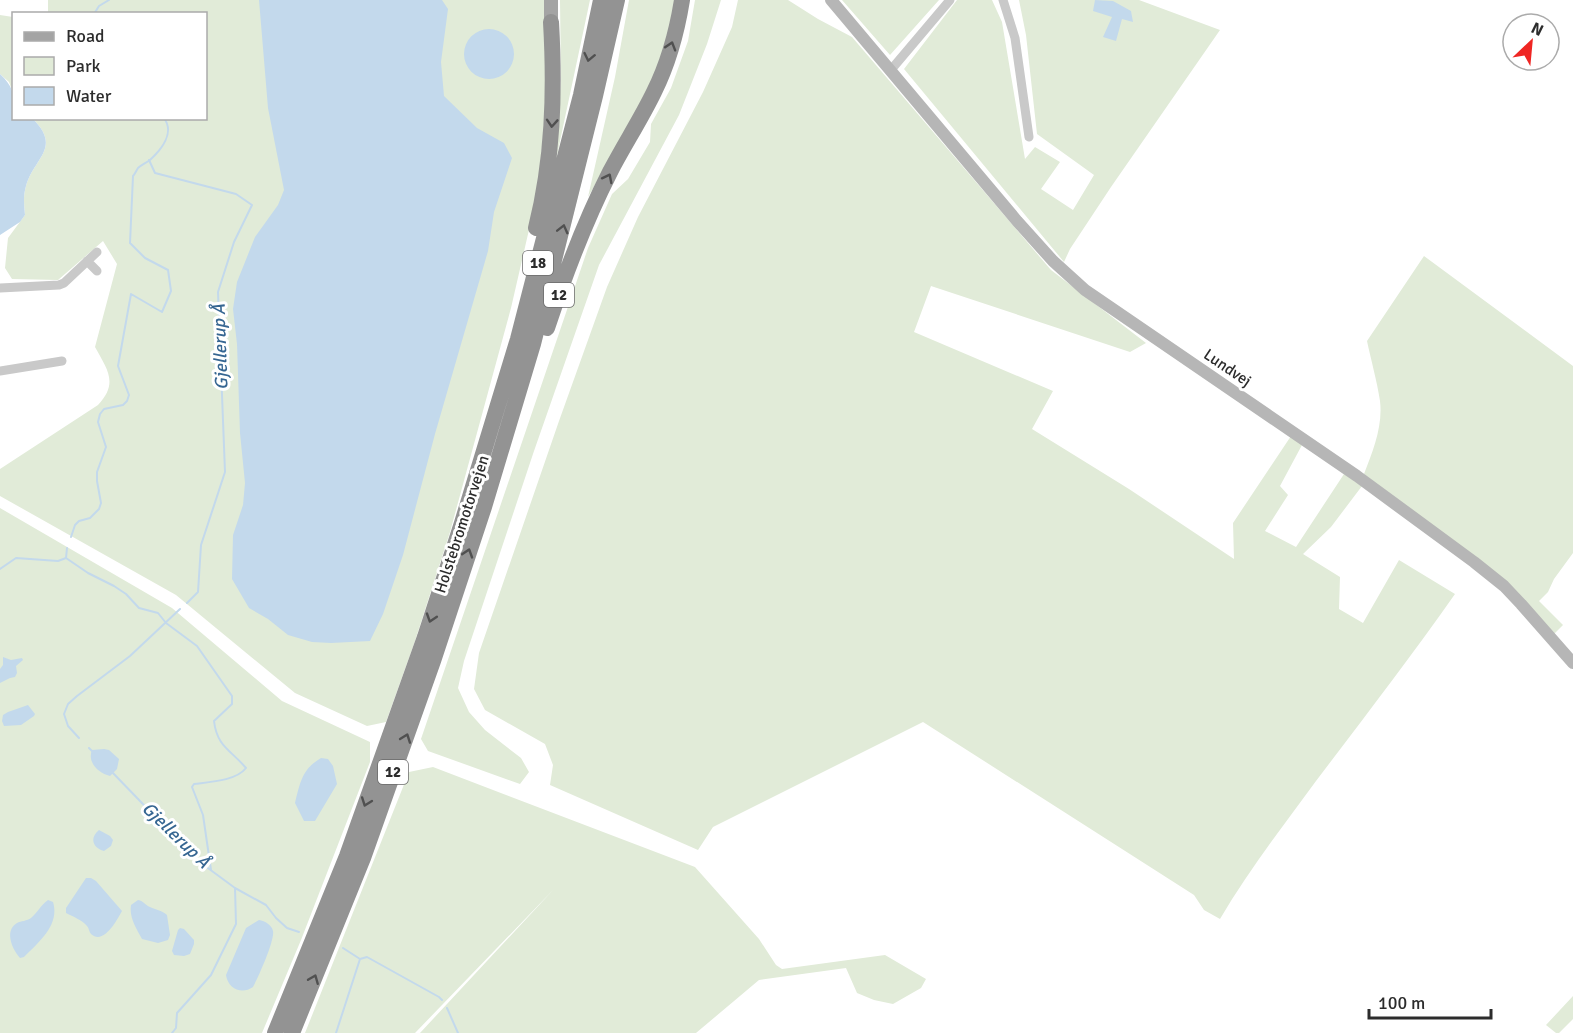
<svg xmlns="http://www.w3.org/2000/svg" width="1573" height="1033" font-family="Signika,sans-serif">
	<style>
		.green { fill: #e1ebd8 }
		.water { fill: #c3d9ec }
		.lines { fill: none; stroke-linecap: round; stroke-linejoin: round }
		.stream { stroke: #c3d9ec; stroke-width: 2 }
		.street { stroke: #c9c9c9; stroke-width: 9 }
		.secondary { stroke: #b6b6b6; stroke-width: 12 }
		.primary { stroke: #a4a4a4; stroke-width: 14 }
		.highway { stroke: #939393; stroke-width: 16 }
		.oneway { stroke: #505050 }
		.labels { text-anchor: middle; stroke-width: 6; stroke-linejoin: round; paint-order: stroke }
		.shield { fill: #fff; stroke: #6b6b6b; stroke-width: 1.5 }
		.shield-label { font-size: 15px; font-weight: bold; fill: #2c2c2c }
		.street-label { font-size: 16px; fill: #2c2c2c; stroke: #fff }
		.water-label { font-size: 18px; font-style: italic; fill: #366692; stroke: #fff }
	</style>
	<rect width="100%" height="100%" fill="#fff"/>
	<!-- green -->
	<path class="green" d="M48 0H545V117L537 195 511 308 450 532 415 641 386 722 367 726 295 693 176 595 0 496V469L98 405C119 383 107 369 95 347L117 264 103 241 58 280 12 279 5 268 8 238 25 215C24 205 23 196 26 186 34 158 62 148 33 119L206 118V14L48 13Z
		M560 0H590L553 174 561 82Z
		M629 0H676L669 38 650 89 588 197 615 77Z
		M695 0H721L707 44 679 115 599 265 534 451 464 661 458 688 469 712 485 730 521 758 529 772 520 784 428 751 421 739 588 248 612 194 628 179 650 142 651 124 671 88 688 41Z
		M738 0H788L818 19 852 37 1051 270 1146 343 1130 352 931 286 914 332 1053 391 1032 429 1129 489 1234 559 1233 523 1291 436 1302 445 1280 486 1288 495 1265 531 1296 547 1344 474 1362 486 1331 527 1303 554 1340 577 1339 609 1363 623 1399 560 1455 594C1410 658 1363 719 1316 781 1283 826 1248 871 1220 919L1204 910 1194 895 923 722 713 827 698 850 550 785 553 765 545 744 485 710 474 689 479 653 559 421 607 287 638 217 703 92 732 27Z
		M842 0H939L890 55Z
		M957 0H992L1002 22 1025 159 1035 147 1060 162 1041 189 1073 210 1094 175 1037 134 1026 35 1019 0H1139L1220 30 1111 187 1070 249 1064 262 904 69Z
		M0 15 13 17V93L9 82 0 74Z
		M1424 256 1573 366V553L1554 579 1548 592 1539 601 1563 625 1554 634 1364 474C1373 451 1383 426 1380 401 1377 381 1371 360 1367 341Z
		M0 508 172 608 282 701 370 742V762L301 940 262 1033H0Z
		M433 767 695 867 759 939 776 965 782 969 885 955 926 979 921 988 893 1004 874 1000 857 993 846 968 759 980 696 1033H420L554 889 415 1033H305L409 772Z
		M1573 996V1019L1559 1033H1556L1546 1025Z"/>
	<!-- water -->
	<path class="water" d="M259 0H442L448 9 441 62 444 96 477 128 504 143 512 158 494 212 488 251 435 434 403 555 383 614 370 641 331 643 312 642 288 635 268 619 249 608 232 579 233 535 243 505 245 483 240 433 237 344 233 309 237 282 255 237 278 205 284 190 268 108Z
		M1095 0 1113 1 1131 11 1133 22 1122 19 1116 41 1103 37 1112 17 1093 11Z
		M464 54a25 25 0 1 1 50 0a25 25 0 1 1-50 0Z
		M0 74C16 89 14 98 14 118L33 119C62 148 34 158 26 186 23 196 24 205 25 215L20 222 0 235Z
		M3 657 11 660 22 658 23 660 16 666 17 673 15 677 10 678 0 683V669L3 665Z
		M28 705 35 714 34 716 21 725 4 726 2 721 3 715 8 712Z
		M104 749 109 750 119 759 117 769 110 776C98 773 87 762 92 750Z
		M321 758 328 759 333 766 337 784 315 821H304L295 803C300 783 302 769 321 758Z
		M99 830 110 836 113 840 111 846 104 851C93 848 89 838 99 830Z
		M86 878H91L96 881 122 911C118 918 104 946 91 934 89 932 89 928 87 926 82 920 72 916 66 913V908Z
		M48 900 53 902C60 925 39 942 24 957L20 958C12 949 4 931 17 923 21 921 27 921 31 918 37 913 41 905 48 900Z
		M138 900C144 901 145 905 150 907 156 910 161 910 167 915L170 935 168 940 158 943 142 939C136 928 129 917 131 905Z
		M259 920C265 921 272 925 273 931 275 940 258 978 253 987 242 995 228 989 226 975L246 928Z
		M180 928 184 929 194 940V944L190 954 184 956 174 955 172 951 178 930Z"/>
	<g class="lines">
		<!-- stream -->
		<path class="stream" d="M94 14 99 6 109 0
			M149 160 155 173 236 194 252 205 234 242 218 292 225 472 201 545 198 592 187 603
			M71 537 75 525 79 521 90 518 99 509 101 503 97 481V472L106 447 98 422 100 414 104 409 123 405 127 401 129 395 118 366 131 294 162 312 171 291 168 270 145 258 130 243 133 176C135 174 136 171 138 168 141 165 146 163 150 160 161 150 175 133 164 118
			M66 558 88 573 114 586 126 594 139 608 158 613 166 623 197 646 232 696V704L214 721C217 747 231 750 246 768 236 781 209 782 194 784L192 787 203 815 211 870
			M0 569 16 558 58 561 66 558 67 548
			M79 738 68 726 64 714 68 704 77 696 130 656 180 609
			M89 748 94 753
			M112 772 197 860 235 888 266 905 276 918 287 928 299 932
			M343 948 360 959
			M360 959 367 957 439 997 442 1000
			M447 1008 458 1033
			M172 1033 176 1028 177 1013 211 975 236 924 235 888
			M336 1033 360 959"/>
		<!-- street -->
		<path class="street" d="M1003 0 1015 38 1029 137
			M890 71 950 0
			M87 261 97 271
			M0 288 59 285 64 283 97 252
			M0 371 62 361"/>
		<!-- secondary -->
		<path class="secondary" d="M831 0 1017 221 1053 261 1085 290 1357 476 1474 562 1504 586 1521 604 1573 663"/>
		<!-- primary -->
		<path class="primary" d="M551 0V22"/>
		<!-- highway -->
		<path class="highway" d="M536 228C553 160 555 92 551 22
			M547 328C565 274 584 223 610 172 624 145 641 119 654 92 668 64 677 31 682 0
			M275 1033 347 856 425 637 462 523 518 339 581 95 601 0
			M292 1033 363 858 433 661 484 507 533 344 595 96 617 0"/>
	</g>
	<!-- one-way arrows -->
	<defs><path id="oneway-chevron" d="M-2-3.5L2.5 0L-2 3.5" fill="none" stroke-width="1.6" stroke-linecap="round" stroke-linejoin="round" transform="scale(1.5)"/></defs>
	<g class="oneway">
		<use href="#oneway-chevron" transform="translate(671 46) rotate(-73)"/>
		<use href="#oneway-chevron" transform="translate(589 57) rotate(102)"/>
		<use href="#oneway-chevron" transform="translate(552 123) rotate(94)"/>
		<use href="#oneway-chevron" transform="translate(608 178) rotate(-63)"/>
		<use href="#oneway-chevron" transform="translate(563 229) rotate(-76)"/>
		<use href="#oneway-chevron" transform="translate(468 553) rotate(-72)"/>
		<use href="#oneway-chevron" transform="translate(431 618) rotate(108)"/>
		<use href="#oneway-chevron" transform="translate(406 738) rotate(-70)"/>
		<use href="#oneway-chevron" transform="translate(366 802) rotate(110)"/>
		<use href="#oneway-chevron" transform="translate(314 979) rotate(-68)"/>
	</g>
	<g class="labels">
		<!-- shield labels -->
		<g class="shield">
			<rect x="523" y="251" width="30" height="24" rx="4.5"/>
			<rect x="544" y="283" width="30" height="24" rx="4.5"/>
			<rect x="378" y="760" width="30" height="24" rx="4.5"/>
		</g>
		<g class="shield-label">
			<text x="538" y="268">18</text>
			<text x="559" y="300">12</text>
			<text x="393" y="777">12</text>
		</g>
		<!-- street labels -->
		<g class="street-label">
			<text transform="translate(1228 367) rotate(34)" y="6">Lundvej</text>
			<text transform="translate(461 524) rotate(-72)" y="6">Holstebromotorvejen</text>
		</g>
		<!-- water labels -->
		<g class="water-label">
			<text transform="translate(220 347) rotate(-92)" y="6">Gjellerup Å</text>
			<text transform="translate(176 835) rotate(44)" y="6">Gjellerup Å</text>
		</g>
	</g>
	<!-- legend -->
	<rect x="12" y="12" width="195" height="108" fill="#ffffff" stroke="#ababab" stroke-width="1.5"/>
	<rect x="24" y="32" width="30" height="9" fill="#a4a4a4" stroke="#ababab" stroke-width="1.5"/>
	<text x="66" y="42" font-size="18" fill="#2c2c2c">Road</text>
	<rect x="24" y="57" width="30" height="18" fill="#e1ebd8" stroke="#ababab" stroke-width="1.5"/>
	<text x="66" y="72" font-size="18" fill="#2c2c2c">Park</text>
	<rect x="24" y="87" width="30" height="18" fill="#c3d9ec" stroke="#ababab" stroke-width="1.5"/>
	<text x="66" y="102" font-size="18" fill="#2c2c2c">Water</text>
	<!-- north arrow -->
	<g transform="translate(1531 42) rotate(26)"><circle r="28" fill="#ffffff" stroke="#ababab" stroke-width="1.5"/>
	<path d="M0-4.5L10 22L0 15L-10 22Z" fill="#ef2623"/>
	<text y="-9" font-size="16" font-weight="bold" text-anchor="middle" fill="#2c2c2c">N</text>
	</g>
	<!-- scale -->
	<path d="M1369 1009v9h122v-9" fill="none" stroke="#2c2c2c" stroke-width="3"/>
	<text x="1378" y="1009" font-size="18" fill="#2c2c2c" stroke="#ffffff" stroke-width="4.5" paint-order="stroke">100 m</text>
</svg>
